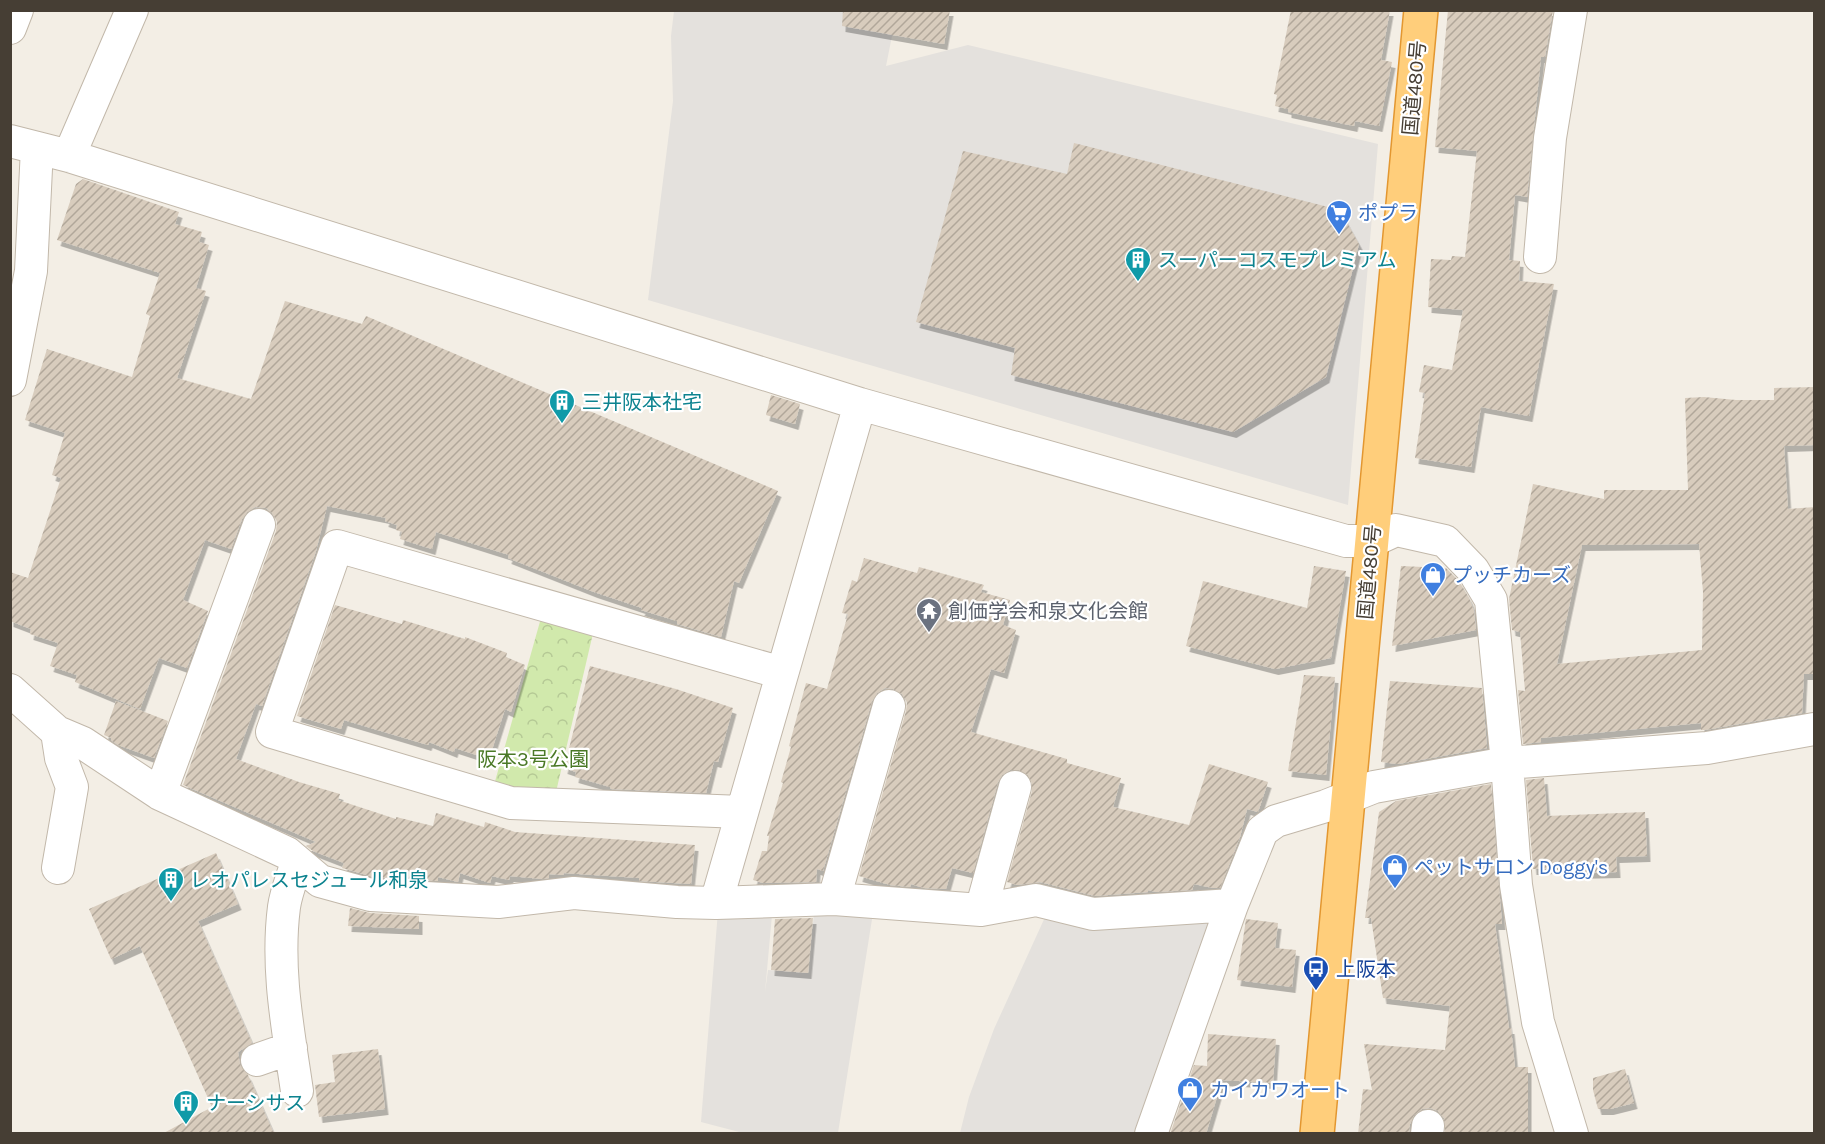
<svg xmlns="http://www.w3.org/2000/svg" width="1825" height="1144" font-family="Karla,'Noto Sans JP',sans-serif">
	<style>
		.forest { fill: url(#forest-crowns) }
		.parking { fill: #e4e1dd }
		.building { fill: url(#building-hatch); fill-rule: evenodd; filter: url(#shadow) }
		.lines { fill: none; stroke-linecap: round; stroke-linejoin: round }
		.minor-casing { stroke: #c2b8aa; stroke-width: 34 }
		.trunk-casing { stroke: #e39730; stroke-width: 36 }
		.minor { stroke: #fff; stroke-width: 32 }
		.trunk { stroke: #ffce7b; stroke-width: 33 }
		.labels { text-anchor: middle; stroke-width: 4.5; stroke-linejoin: round; paint-order: stroke }
		.street-label { font-size: 20px; fill: #463e34; stroke: #fff }
		.shop-label { font-size: 20px; fill: #366cbe; stroke: #fff; text-anchor: start }
		.culture-label { font-size: 20px; fill: #0d838f; stroke: #fff; text-anchor: start }
		.worship-label { font-size: 20px; fill: #5b616d; stroke: #fff; text-anchor: start }
		.park-label { font-size: 20px; fill: #4a7926; stroke: #fff }
		.transit-label { font-size: 20px; fill: #164399; stroke: #fff; text-anchor: start }
	</style>
	<defs>
		<pattern id="forest-crowns" width="20" height="18" patternUnits="userSpaceOnUse" patternTransform="scale(1.5)"><rect width="20" height="18" fill="#d1e9ac"/><path d="M2 6a3 3 0 1 1 6 0M12 15a3 3 0 1 1 6 0" fill="none" stroke="#b5c995"/></pattern>
		<pattern id="building-hatch" width="6" height="6" patternUnits="userSpaceOnUse" patternTransform="scale(1.5)"><rect width="6" height="6" fill="#d8ccbd"/><path d="M-1 1l2-2M0 6l6-6M5 7l2-2" fill="none" stroke="#b1a79a"/></pattern>
		<filter id="shadow"><feDropShadow dx="3.5" dy="6" stdDeviation="0" flood-color="#0004"/></filter>
	</defs>
	<rect width="100%" height="100%" fill="#f3eee5"/>
	<!-- forest -->
	<path class="forest" d="M541 618 594 629 556 792 494 785Z"/>
	<!-- parking -->
	<path class="parking" d="M674 11H897L886 66 968 45 1378 144 1348 505 648 300 673 101 671 36Z
		M718 911 772 915 765 992 768 970 809 973 814 912 873 913 838 1133H743L701 1122Z
		M1046 915 1092 929 1210 923 1134 1133H960L969 1097 994 1029Z"/>
	<!-- building -->
	<path class="building" d="M843 10H950L944 44 842 26Z
		M1291 10H1390L1381 60 1392 62 1379 126 1355 121 1354 126 1288 112V109L1275 106 1277 95 1274 94Z
		M1448 10H1553L1545 57H1541L1527 197 1515 195 1509 260 1520 261 1519 281 1554 284 1529 416 1481 407 1471 467 1415 458 1425 393 1419 392 1424 365 1452 370 1463 310 1428 307 1431 259 1451 260 1452 256 1465 257 1477 151 1435 147Z
		M1074 143 1340 210 1359 244 1326 377 1233 432 1011 375 1015 348 916 322 963 151 1067 174Z
		M83 179 179 212 175 224 202 232 199 242 209 245 196 288 206 291 177 378 251 399 285 301 362 324 366 316 778 491 739 583 734 581 721 637 677 624V621L641 610 642 608 594 592 508 558 509 555 436 532 432 549 400 539 402 532 396 530 397 525 385 521 386 518 327 506 316 551 262 706 256 704 236 759 299 782 340 794 338 800 396 819V817L433 826 436 813 484 827 485 822 515 832 695 845 691 884 639 881V878L564 873 563 875 549 874V878L542 879 510 876 509 880 492 876 490 883 460 873 458 882 438 877V881L374 877 342 868 344 863 313 851 306 846 316 842 183 785 276 531 277 521 272 513 266 508 255 507 247 512 242 519 231 549 205 540 183 600 208 611 187 668 159 658 140 709 75 682 77 675 50 666 58 643 30 634 31 629 10 621V572L28 578 61 478 52 475 65 433 25 420 47 349 132 377 150 316 146 314 160 273 57 240 76 184Z
		M1815 387V445L1784 446 1788 509 1815 507V674H1804L1802 713 1705 730H1701V723L1541 738V742L1523 744 1518 690 1525 691 1520 632 1512 630 1509 599 1533 484 1604 499V490H1688L1685 398 1704 397 1736 400H1774V388ZM1699 544 1703 592 1702 650 1557 664 1582 545Z
		M771 395 800 404 795 424 766 415Z
		M864 558 917 573 919 567 984 585 981 592 1010 600 1003 625 1016 630 1004 673 991 669 971 732 1067 759V763L1121 778 1113 807 1189 825 1209 764 1268 782 1258 812 1247 809 1240 837 1220 888H1213L1194 884 1192 890 1156 892 1148 890V892L1095 896 1040 882 1017 885 1007 882 1032 791V783L1028 775 1019 770H1010L1002 775 998 782 973 873 952 868 946 889 924 888 911 884 910 887 890 885 859 876 906 711 907 702 902 694 893 689 885 688 877 693 872 701 823 871 817 869 816 882 763 883 753 880 762 851H767L769 836H767L783 783 781 782 791 747 789 746 806 683 827 689 848 614 842 613 852 580 857 582Z
		M1314 566 1346 571 1331 658 1275 669 1186 646 1203 581 1307 608Z
		M1401 566 1446 568 1459 581 1469 598 1474 611 1476 630 1392 646Z
		M335 605 402 624 403 620 465 639V637L507 653 506 657 525 665 511 712 505 709 489 759 455 748 454 752 429 742 428 745 344 720 341 729 297 716Z
		M590 666 676 689 733 708 718 762 714 761 706 793 611 789 610 787 575 777 576 772 564 768Z
		M1304 675 1335 677 1326 775 1288 771Z
		M1390 681 1482 688 1487 748 1398 764 1381 762Z
		M116 701 168 721 154 758 118 745 111 740V738L104 735Z
		M1544 778 1547 816 1645 812 1647 856 1616 857 1617 872 1571 873V867L1533 869 1526 780Z
		M1491 784 1502 924H1495L1509 1028H1511L1515 1067H1528V1134H1445L1444 1118 1438 1111 1430 1108 1422 1109 1414 1115 1410 1124 1409 1134H1358L1363 1089 1372 1090 1364 1044 1445 1050 1450 1006 1383 998 1371 918H1365L1379 812 1396 801Z
		M216 853 238 904 198 921 252 1043 238 1052 240 1065 248 1075 274 1134H162L212 1107 140 946 111 959 89 909Z
		M350 908 370 913 419 916V929L348 926Z
		M813 918 808 973 771 970 775 919Z
		M1246 919 1278 923 1275 948 1296 950 1292 987 1237 980Z
		M1208 1034 1276 1039 1273 1083 1222 1080 1206 1134H1170L1194 1065 1207 1066Z
		M378 1049 385 1109 319 1117 315 1085 335 1082 332 1055Z
		M1625 1069 1634 1103 1610 1109H1598L1593 1090V1078Z"/>
	<g class="lines">
		<defs>
			<path id="minor" d="M10 28 17 10
				M10 141 69 156 860 404 1346 541H1372L1396 530 1445 541 1473 570 1491 600 1507 763 1516 885 1538 1022 1572 1134
				M69 156 132 10
				M1540 257 1550 138 1571 10
				M10 380 31 271 37 148
				M10 690 57 732 83 743 160 794 287 853 320 881 371 895 498 902 574 893 677 902 716 903 834 899 981 910 1036 900 1093 914 1232 905
				M57 732 61 758 72 787 58 868
				M160 794 259 525
				M742 812 511 803 272 732 337 546 782 673
				M834 899 889 706
				M716 903 860 404
				M981 910 1015 787
				M257 1060 291 1048
				M297 1091C288 1029 276 969 284 907 286 892 293 876 297 862
				M1151 1134 1232 905 1262 831 1276 821 1326 806 1374 787 1507 763 1707 748 1814 729
				M1427 1134 1428 1126"/>
			<path id="trunk" d="M1317 1134 1421 10"/>
		</defs>
		<!-- minor casing -->
		<use href="#minor" class="minor-casing"/>
		<!-- trunk casing -->
		<use href="#trunk" class="trunk-casing"/>
		<!-- minor -->
		<use href="#minor" class="minor"/>
		<!-- trunk -->
		<use href="#trunk" class="trunk"/>
	</g>
	<!-- icons -->
	<defs>
		<symbol id="supermarket-pin" viewBox="-11 -11 22 30"><path d="M0 17L-7.5 6A9.5 9.5 0 1 1 7.5 6Z" fill="#3f7fe0" stroke="#fff"/><path d="M-6-5.5h2.5l.6 2H6L4.5 2H-2.5L-4.4-4H-6ZM-1.5 3.2a1.3 1.3 0 1 0 .1 0ZM3 3.2a1.3 1.3 0 1 0 .1 0Z" fill="#fff"/></symbol>
		<symbol id="building-pin" viewBox="-11 -11 22 30"><path d="M0 17L-7.5 6A9.5 9.5 0 1 1 7.5 6Z" fill="#0f9aa8" stroke="#fff"/><path d="M-4-6H4V6H1V3H-1V6H-4ZM-2.5-4.3h1.7v1.8h-1.7ZM.8-4.3h1.7v1.8H.8ZM-2.5-1h1.7V.8h-1.7ZM.8-1h1.7V.8H.8Z" fill="#fff"/></symbol>
		<symbol id="shop-pin" viewBox="-11 -11 22 30"><path d="M0 17L-7.5 6A9.5 9.5 0 1 1 7.5 6Z" fill="#3f7fe0" stroke="#fff"/><path d="M-5-2.5h2.3a2.7 3.5 0 0 1 5.4 0H5L5.5 6h-11ZM-1.5-2.5h3a1.5 2.3 0 0 0-3 0Z" fill="#fff"/></symbol>
		<symbol id="temple-pin" viewBox="-11 -11 22 30"><path d="M0 17L-7.5 6A9.5 9.5 0 1 1 7.5 6Z" fill="#6b7280" stroke="#fff"/><path d="M0-6L5-2H3V0L6.5 2.5H4V6H1.5V3h-3V6H-4V2.5H-6.5L-3 0V-2H-5Z" fill="#fff"/></symbol>
		<symbol id="bus-pin" viewBox="-11 -11 22 30"><path d="M0 17L-7.5 6A9.5 9.5 0 1 1 7.5 6Z" fill="#1a4fb4" stroke="#fff"/><path d="M-5-6H5V4H4V6H2V4H-2V6H-4V4H-5ZM-3.5-4V0h7V-4ZM-3.5 1.2v1.5H-2V1.2ZM2 1.2v1.5H3.5V1.2Z" fill="#fff"/></symbol>
	</defs>
	<g fill-rule="evenodd">
		<use href="#supermarket-pin" x="1324" y="198" width="30" height="40"/>
		<use href="#building-pin" x="1123" y="245" width="30" height="40"/>
		<use href="#building-pin" x="547" y="387" width="30" height="40"/>
		<use href="#shop-pin" x="1418" y="560" width="30" height="40"/>
		<use href="#temple-pin" x="914" y="596" width="30" height="40"/>
		<use href="#shop-pin" x="1380" y="852" width="30" height="40"/>
		<use href="#building-pin" x="156" y="865" width="30" height="40"/>
		<use href="#bus-pin" x="1301" y="954" width="30" height="40"/>
		<use href="#shop-pin" x="1175" y="1075" width="30" height="40"/>
		<use href="#building-pin" x="171" y="1088" width="30" height="40"/>
	</g>
	<g class="labels">
		<!-- street labels -->
		<g class="street-label">
			<text transform="translate(1414 88) rotate(-85)" y="7">国道480号</text>
			<text transform="translate(1369 572) rotate(-85)" y="7">国道480号</text>
		</g>
		<!-- shop labels -->
		<g class="shop-label">
			<text x="1358" y="220">ポプラ</text>
			<text x="1452" y="582">プッチカーズ</text>
			<text x="1414" y="874">ペットサロン Doggy's</text>
			<text x="1210" y="1097">カイカワオート</text>
		</g>
		<!-- culture labels -->
		<g class="culture-label">
			<text x="1158" y="267">スーパーコスモプレミアム</text>
			<text x="582" y="409">三井阪本社宅</text>
			<text x="190" y="887">レオパレスセジュール和泉</text>
			<text x="206" y="1110">ナーシサス</text>
		</g>
		<!-- worship labels -->
		<g class="worship-label">
			<text x="948" y="618">創価学会和泉文化会館</text>
		</g>
		<!-- park labels -->
		<g class="park-label">
			<text x="533" y="766">阪本3号公園</text>
		</g>
		<!-- transit labels -->
		<g class="transit-label">
			<text x="1336" y="976">上阪本</text>
		</g>
	</g>
	<!-- border -->
	<rect width="1825" height="1144" fill="none" stroke="#463e34" stroke-width="24"/>
</svg>
